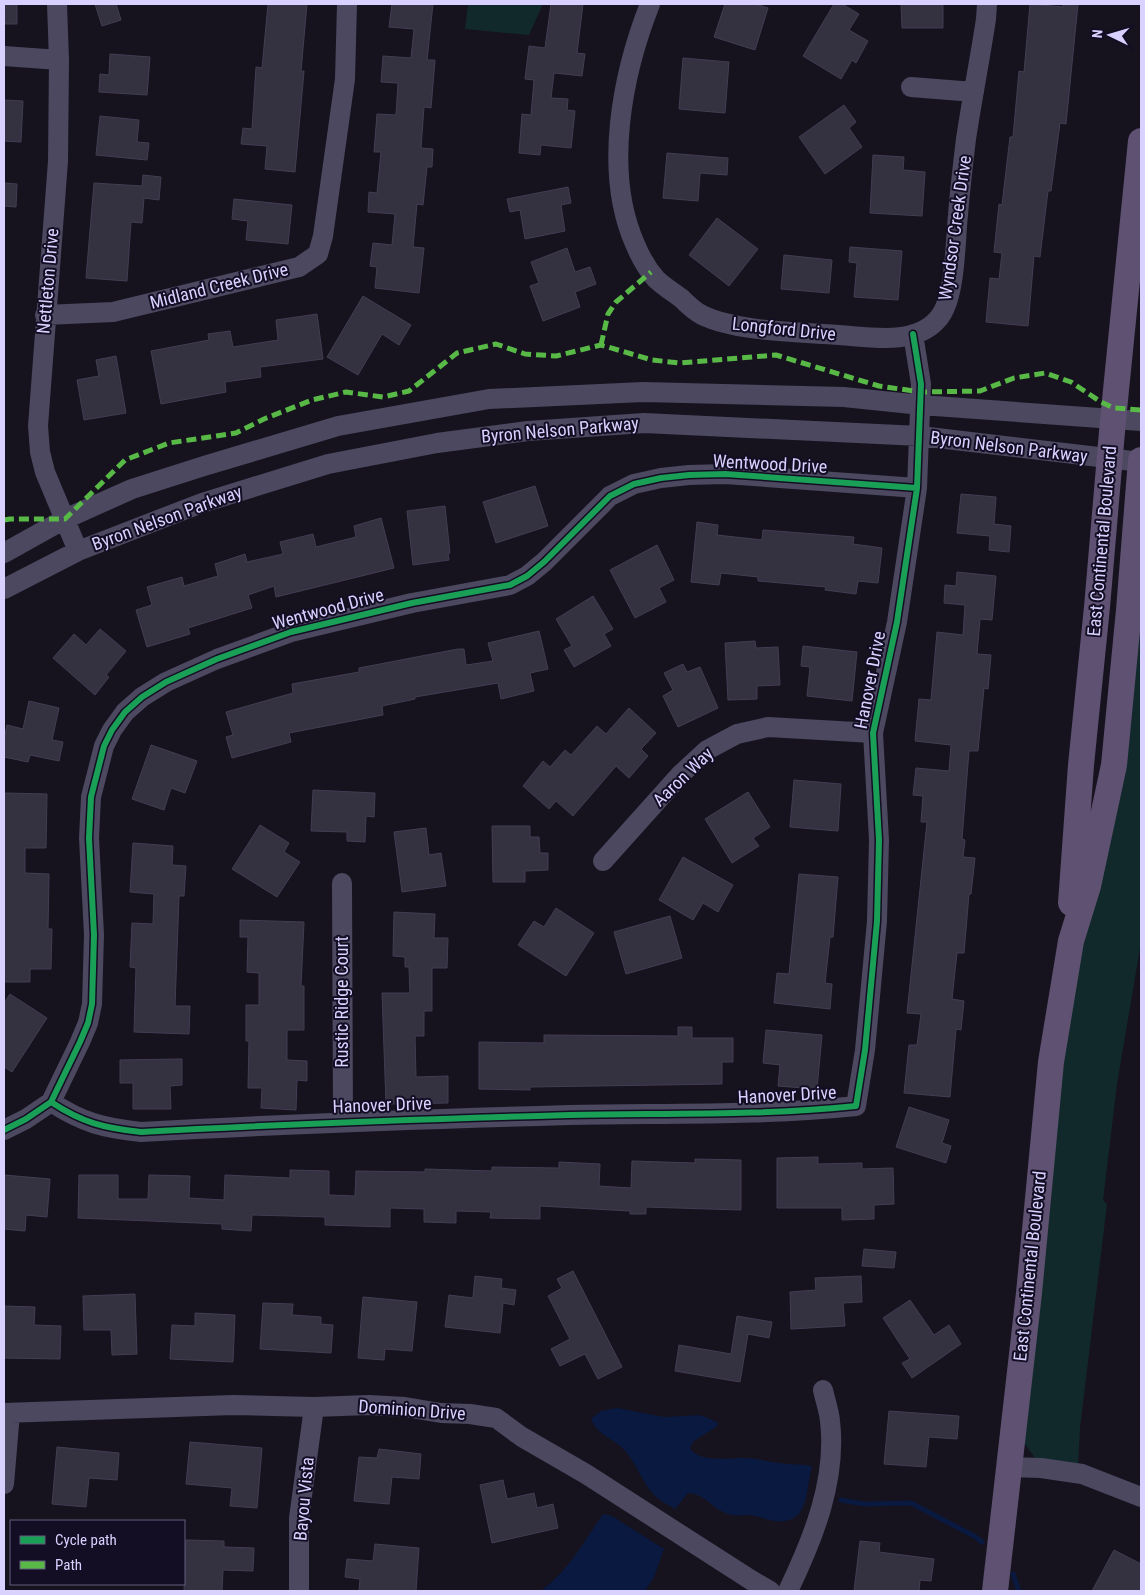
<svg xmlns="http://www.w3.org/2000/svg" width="1145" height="1595" font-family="'Roboto Condensed',sans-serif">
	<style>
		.green { fill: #12292c }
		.water { fill: #0a193f }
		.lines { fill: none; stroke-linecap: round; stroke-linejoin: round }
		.stream { stroke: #0a193f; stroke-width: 5 }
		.building { fill: #343141; stroke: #433d53 }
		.minor { stroke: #4b4860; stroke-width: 20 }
		.major { stroke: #5f5171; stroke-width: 26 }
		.quiet { stroke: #58b947; stroke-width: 5; stroke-dasharray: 10 5; stroke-linecap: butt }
		.cycleway-casing { stroke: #130e24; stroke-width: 9 }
		.cycleway { stroke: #1a9f57; stroke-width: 6 }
		.labels { text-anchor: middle; stroke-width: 4; stroke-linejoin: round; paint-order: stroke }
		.street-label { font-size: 18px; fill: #d9d1ff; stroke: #130e24 }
	</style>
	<rect width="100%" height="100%" fill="#16131f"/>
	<!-- green -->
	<path class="green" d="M468 4H543L529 35 465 29Z
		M1141 562V942L1117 1084 1103 1200 1107 1204 1080 1428 1078 1464 1035 1458 1025 1444 1023 1429 1074 971Z"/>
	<!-- water -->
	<path class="water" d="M617 1408 664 1417 700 1415 717 1422 718 1425 716 1427 694 1441 690 1448C700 1464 730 1457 746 1458 757 1458 769 1462 780 1463 791 1465 802 1464 812 1466 805 1492 810 1525 774 1521 767 1520 761 1517 755 1516 742 1513 736 1519 721 1511 709 1504 703 1494 688 1493L675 1509C669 1505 660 1501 655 1496 644 1485 637 1466 627 1453 616 1438 599 1438 591 1419L601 1411Z
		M603 1514 612 1516 664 1549 654 1577 645 1591H541C570 1569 583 1543 603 1514Z"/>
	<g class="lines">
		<!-- stream -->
		<path class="stream" d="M841 1500 864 1504 911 1503 974 1536 982 1542
			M1013 1574 1019 1591"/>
	</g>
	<!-- building -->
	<path class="building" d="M4 4H17V24H4Z
		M95 4H116L121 20 102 26Z
		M268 4H307L301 71H304L295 172 265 169 267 146 241 144 243 128 252 129 256 67 262 68Z
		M392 4H433L427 60H435L431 108 424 107 421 148 433 149 432 167H427L423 205 417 204 413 247 424 248 419 293 375 288 377 267 370 266 373 243 392 245 395 214 368 212 369 192 377 193 381 152H374L377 114 396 115 398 83 381 82 383 56 411 58 414 29 389 27Z
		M551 4H583L577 53 585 54 582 76 554 73 551 98 568 99 567 110 575 111 571 148 541 145 540 155 519 153 522 114 531 115 534 80 525 79 529 46 545 48Z
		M725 4H755L768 8 755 50 714 37Z
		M834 4H842L859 14 849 30 868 41 856 63 852 60 841 79 803 56Z
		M901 4H943V28H902Z
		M1030 4 1063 7V4H1078L1066 124 1060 123 1051 191H1048L1040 257 1034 256 1028 326 986 322 990 278 999 279 1002 253 994 252 999 204 1002 205 1010 137H1013L1019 71 1024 72Z
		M110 54 150 57 147 95 99 92 100 74 109 75Z
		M683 58 729 62 725 113 679 109Z
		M4 100 23 101 21 142 4 141Z
		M844 105 856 122 849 128 862 147 825 174 799 137Z
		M100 116 139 120 137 142 149 143 147 160 96 155Z
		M667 153 728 158 727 175 700 173 698 201 663 198Z
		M873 155 904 157 903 170 925 172 922 216 870 213Z
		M143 175 161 177 159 200 144 198 142 223 131 222 127 281 86 278 94 183 142 186Z
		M4 183 17 184 16 207 4 206Z
		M568 187 571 203 561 205 565 231 525 239 520 210 510 212 507 199Z
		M234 199 292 205 288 244 246 240 248 221 232 219Z
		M717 218 758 249 729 286 689 255Z
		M850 247 902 251 898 300 854 297 857 263 849 262Z
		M567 248 575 272 590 267 596 284 575 292 580 307 543 321 530 286 539 283 531 262Z
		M784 255 832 260 829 293 781 289Z
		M363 296 411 325 399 345 382 334 358 375 327 357Z
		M317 314 323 359 260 367 261 377 225 382 226 392 161 404 151 351 209 340 208 334 230 331 233 347 278 340 276 320Z
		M116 356 126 413 84 420 77 380 99 376 96 360Z
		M535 486 548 526 496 543 483 502Z
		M961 494 996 497 994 524 1011 526 1009 552 989 550 990 536 957 533Z
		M445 506 450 553 448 554 449 560 413 565 407 511Z
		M381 518 394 568 276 597 274 586 248 595 252 608 188 628 190 634 147 647 136 610 152 605 147 587 182 577 184 586 218 576 215 564 245 554 247 562 283 554 280 542 313 534 316 547 356 537 354 526Z
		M697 522 718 525 717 535 762 540 763 530 854 537 853 544 882 548 878 583 858 581 856 594 825 590 826 587 758 581V577L721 573 719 585 691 582Z
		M657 545 674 580 659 588 666 602 635 618 610 570Z
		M957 572 996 576 992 620 980 619 977 654 991 655 988 689 984 688 978 751H969L962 839 965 840 963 857 975 858 971 894H969L964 953H957L952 999 964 1001 961 1030 956 1029 950 1097 904 1093 909 1045H917L921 1014 907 1013 927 822H921L923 796 913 795 916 768 949 771 951 745 915 741 919 699 931 700 937 632 963 635 965 605 944 603 945 585 956 586Z
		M593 596 613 629 604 634 611 646 574 667 564 650 572 646 556 619Z
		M100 629 126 651 106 675 109 677 95 695 53 658 74 634 86 645Z
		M539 631 548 669 530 673 534 691 501 699 498 683 415 697V699L382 706 383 715 289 733 291 742 232 758 226 737 233 735 226 712 293 693 292 684 359 672V668L458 649H464L466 665 493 661 488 643Z
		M755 641 756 648 778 647 780 685 757 686V699L728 700 725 643Z
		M803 646 857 652 852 701 807 696 810 667 801 666Z
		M683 664 687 672 700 667 718 708 678 727 663 696 673 690 664 673Z
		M29 701 59 708 52 740 63 742 59 761 30 755 28 762 4 757V740L7 725 23 729Z
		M629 708 656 733 641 749 648 756 629 778 616 766 573 816 556 801 549 809 523 786 543 761 550 767 565 750 571 755 597 726 606 734Z
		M151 745 197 761 185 793 171 788 164 810 132 799Z
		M794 780 841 784 838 831 790 827Z
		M313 790 375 793 374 817 366 816 365 842 347 841V832L311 831Z
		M748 792 770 827 753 838 759 846 732 863 705 819Z
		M4 793 47 794 46 848H25V873L49 874 48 929H52L51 969H30V982H4Z
		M260 825 289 843 284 852 300 862 277 897 232 869Z
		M492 826H530V837H539L540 853H548V870L525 871V882H493Z
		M426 828 429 855 441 853 446 886 402 892 394 832Z
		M133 843 173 846 172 865 186 866 184 896H179L175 1006H190L189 1034 134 1032 136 968 130 967 132 923 153 924 154 894 130 892Z
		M683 857 733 885 718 912 703 903 693 920 659 900Z
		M799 874 838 877 833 937H830L825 983 832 984 830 1009 774 1003 777 973 789 974Z
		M556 908 594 933 566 976 518 945 534 921 544 927Z
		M394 912 435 914 434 938H448L447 968H432V1011H424V1036H415L416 1077 448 1076V1103L386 1104 382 993H410L409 967H405V957L393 956Z
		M670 916 682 958 626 974 614 932Z
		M240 920 304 922 301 986H304V1030H287V1060L307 1061V1081L297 1080 296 1110 261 1108 262 1088H248L249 1041H246V1005H259V973L247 972 248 937H240Z
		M10 994 47 1018 12 1072 4 1067V1003Z
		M678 1027H692V1038H733V1062H722V1084L530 1087V1090L479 1089V1042L544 1043V1035L678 1036Z
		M766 1030 822 1035 817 1089 778 1086 780 1065 763 1063Z
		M182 1059V1085L170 1086 171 1109H133V1083H120V1060Z
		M909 1107 949 1120 942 1143 951 1146 946 1163 896 1147Z
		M818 1157V1164L862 1163V1169L893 1168 894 1204 874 1205V1219L842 1220V1208H777V1158Z
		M695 1159 741 1160V1210L646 1207V1214H630V1211L540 1206V1219L490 1218 491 1212 456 1211V1223L424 1222V1209L390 1208V1227L325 1225V1217L252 1215 251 1231 222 1229V1224L78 1218 79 1175H118V1199H148L149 1175 190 1176 189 1198 224 1200 225 1175 290 1178V1170L329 1171V1195L355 1196 356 1171 425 1172V1169L492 1171V1167L559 1168V1162L600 1164 599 1186 631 1188 632 1161 695 1163Z
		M4 1175 50 1179 47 1217 26 1215 25 1231 4 1229Z
		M864 1249 896 1252 894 1268 862 1266Z
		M573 1271 622 1367 598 1379 585 1354 560 1366 551 1349 570 1339 548 1296 562 1288 557 1279Z
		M475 1276 502 1279 501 1288 516 1290 514 1305 503 1303 500 1333 445 1327 449 1295 473 1298Z
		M861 1276 862 1302 843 1303 845 1326 791 1329 790 1292 816 1290 815 1278Z
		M135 1294 137 1354 112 1355 111 1330H84L83 1296Z
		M363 1297 417 1302 412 1351 385 1349 384 1360 358 1358Z
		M910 1300 934 1335 949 1325 961 1344 912 1378 902 1363 910 1359 883 1318Z
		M263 1303 293 1304 292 1315 321 1317V1324L333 1325 331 1353 260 1349Z
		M4 1306 35 1307 34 1325 61 1326 60 1359 4 1358Z
		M195 1313 235 1315 233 1362 170 1359 172 1325 195 1326Z
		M737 1316 772 1322 769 1338 748 1334 740 1382 675 1371 679 1345 731 1354Z
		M889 1411 959 1416 957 1439 929 1437 926 1467 884 1464Z
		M190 1442 262 1448 257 1508 230 1506 232 1488 186 1484Z
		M57 1447 119 1453 117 1480 89 1478 86 1507 52 1504Z
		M379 1449 421 1454 419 1479 392 1477 389 1504 354 1501 359 1457 377 1458Z
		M503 1480 507 1499 534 1493 537 1508 553 1504 558 1528 492 1543 480 1485Z
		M186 1540 224 1541V1547L254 1548 253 1571 223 1570 222 1591H184Z
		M860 1541 880 1543 879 1552 934 1559 931 1581 920 1580 919 1591H854Z
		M375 1544 419 1548 416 1591H359L360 1579 345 1577 347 1559 373 1561Z
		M1114 1550 1141 1564V1591H1092Z"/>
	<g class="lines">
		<!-- minor -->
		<path class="minor" d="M57 4 59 60 58 161 38 426 40 452 45 472 78 551
			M650 4C622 75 603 172 635 244 640 256 647 269 656 279 663 286 673 292 681 298 687 304 694 311 702 315 737 332 800 332 839 335 870 337 915 346 938 319 956 299 955 242 958 215 960 189 963 164 966 139 972 99 980 59 986 19L987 4
			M4 56 59 60
			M911 87 974 92
			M45 315 113 312 299 267 318 254 323 236 345 79 347 4
			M4 553 65 519 132 489 204 466 338 426 489 399 643 392 844 397 921 405 1141 421
			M4 589 78 551 202 503 328 464 437 443 528 431 644 423 920 436 1141 462
			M603 861 681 774 707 750 737 734 768 727 873 733
			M342 883 343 1121
			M51 1102C83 1123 104 1128 141 1132 284 1124 426 1119 569 1115 664 1113 761 1116 856 1106L865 1050 877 921 879 840 873 733 897 622 917 488 921 384 913 334
			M4 1130 26 1119 51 1102 80 1042 88 1023 92 1004 94 935 89 838 91 797 104 746 112 730 125 712 142 697 166 682 217 659 291 632 412 603 510 585 527 576 544 562 610 496 634 484 661 478 689 475 725 474 917 488
			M4 1413 233 1405 314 1407 369 1405 405 1407 441 1413 470 1414 496 1418 522 1437 586 1474 751 1580 770 1591
			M1010 1467 1041 1468 1082 1474 1141 1497
			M4 1484 10 1413
			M299 1591V1518L314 1407
			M788 1591C813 1539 837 1480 830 1421 829 1410 825 1400 823 1390"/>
		<!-- major -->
		<path class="major" d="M1071 903 1081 765 1097 607 1113 420 1141 141
			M995 1591 1029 1293 1051 1062 1071 941 1088 886 1114 765 1129 610 1141 460"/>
		<!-- quiet -->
		<path class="quiet" d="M601 345 608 314 616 302 651 272
			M4 520 10 519H65L125 460 169 443 236 433 264 419 312 400 346 392 383 397 409 391 457 353 496 344 525 354 556 356 601 345 652 360 680 363 776 355 879 386 921 392 980 391 1014 378 1045 373 1071 382 1101 402 1114 408 1141 410"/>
		<defs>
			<path id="cycleway" d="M51 1102C83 1123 104 1128 141 1132 284 1124 426 1119 569 1115 664 1113 761 1116 856 1106L865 1050 877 921 879 840 873 733 897 622 917 488 921 384 913 334
				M4 1130 26 1119 51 1102 80 1042 88 1023 92 1004 94 935 89 838 91 797 104 746 112 730 125 712 142 697 166 682 217 659 291 632 412 603 510 585 527 576 544 562 610 496 634 484 661 478 689 475 725 474 917 488"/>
		</defs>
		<!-- cycleway casing -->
		<use href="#cycleway" class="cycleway-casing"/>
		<!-- cycleway -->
		<use href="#cycleway" class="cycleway"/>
	</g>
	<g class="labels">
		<!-- street labels -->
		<g class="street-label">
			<text transform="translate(955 228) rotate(-82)" y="6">Wyndsor Creek Drive</text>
			<text transform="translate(48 281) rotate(-85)" y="6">Nettleton Drive</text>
			<text transform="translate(219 286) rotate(-14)" y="6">Midland Creek Drive</text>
			<text transform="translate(784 329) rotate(6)" y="6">Longford Drive</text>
			<text transform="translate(560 430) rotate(-5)" y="6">Byron Nelson Parkway</text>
			<text transform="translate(1009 447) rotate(7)" y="6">Byron Nelson Parkway</text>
			<text transform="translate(770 464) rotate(3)" y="6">Wentwood Drive</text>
			<text transform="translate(167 518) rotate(-20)" y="6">Byron Nelson Parkway</text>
			<text transform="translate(1102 541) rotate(-85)" y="6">East Continental Boulevard</text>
			<text transform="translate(328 609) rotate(-15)" y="6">Wentwood Drive</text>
			<text transform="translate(870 680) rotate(-79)" y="6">Hanover Drive</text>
			<text transform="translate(683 777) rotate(-44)" y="6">Aaron Way</text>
			<text transform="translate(342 1002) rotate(-90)" y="6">Rustic Ridge Court</text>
			<text transform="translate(787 1095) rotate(-3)" y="6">Hanover Drive</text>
			<text transform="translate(382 1105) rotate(-2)" y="6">Hanover Drive</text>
			<text transform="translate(1030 1266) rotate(-84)" y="6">East Continental Boulevard</text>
			<text transform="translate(412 1410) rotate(4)" y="6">Dominion Drive</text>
			<text transform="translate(304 1499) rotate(-85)" y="6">Bayou Vista</text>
		</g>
	</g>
	<!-- border -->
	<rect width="1145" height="1595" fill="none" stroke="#d9d1ff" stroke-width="10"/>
	<!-- legend -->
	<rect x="10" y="1520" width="175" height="65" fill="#130e24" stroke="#625c7c"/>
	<rect x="20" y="1536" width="25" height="8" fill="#1a9f57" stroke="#625c7c"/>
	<text x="55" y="1545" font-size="15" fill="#d9d1ff">Cycle path</text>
	<rect x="20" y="1561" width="25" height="8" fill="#58b947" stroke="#625c7c"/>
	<text x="55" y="1570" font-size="15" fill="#d9d1ff">Path</text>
	<!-- north arrow -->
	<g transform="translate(1110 35) rotate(275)" stroke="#130e24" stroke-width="4" paint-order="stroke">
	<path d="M0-4L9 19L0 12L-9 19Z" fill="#d9d1ff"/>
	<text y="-8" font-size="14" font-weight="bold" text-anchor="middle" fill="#d9d1ff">N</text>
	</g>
</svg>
